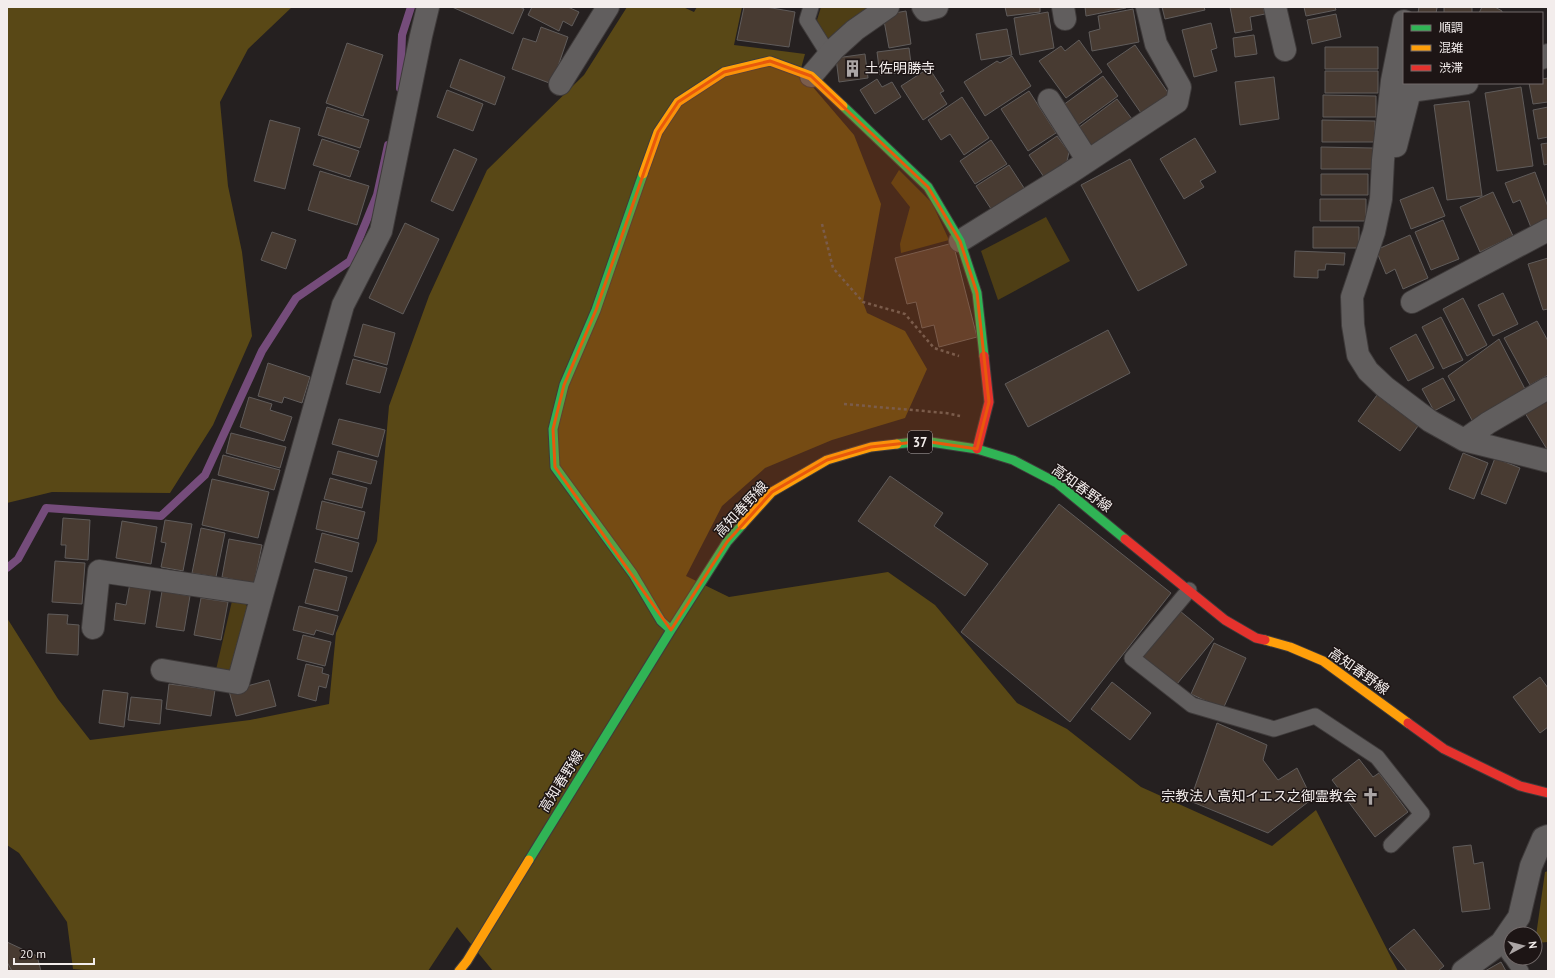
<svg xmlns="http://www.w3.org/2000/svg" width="1555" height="978" font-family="'PT Sans','Noto Sans JP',sans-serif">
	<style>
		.green { fill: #4e3e15 }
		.forest { fill: #594816 }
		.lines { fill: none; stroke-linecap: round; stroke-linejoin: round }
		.stream { stroke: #754c7b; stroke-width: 8 }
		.building { fill: #483b32; stroke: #605c5b }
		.lane-casing { stroke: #3f3b3b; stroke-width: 17 }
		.street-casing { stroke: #3f3b3b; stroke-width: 24 }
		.fast-casing { stroke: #3f3b3b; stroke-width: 11 }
		.slow-casing { stroke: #3f3b3b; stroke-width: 11 }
		.jam-casing { stroke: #3f3b3b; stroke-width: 11 }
		.path { stroke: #615d5c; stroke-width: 2.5; stroke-dasharray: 3 3; stroke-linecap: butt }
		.lane { stroke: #615e5e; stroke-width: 15 }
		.street { stroke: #615e5e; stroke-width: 22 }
		.fast { stroke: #30b455; stroke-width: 9 }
		.slow { stroke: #ff9f0a; stroke-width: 9 }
		.jam { stroke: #e5322d; stroke-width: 9 }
		.marked { fill: #e8590c; fill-opacity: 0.2; stroke: #e8590c; stroke-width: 3; stroke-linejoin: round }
		.labels { text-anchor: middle; stroke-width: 3; stroke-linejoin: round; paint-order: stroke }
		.shield { fill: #1d1515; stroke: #b3acac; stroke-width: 1 }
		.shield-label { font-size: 13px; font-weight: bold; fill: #f3edec }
		.poi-label { font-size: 14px; fill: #f3edec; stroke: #1d1515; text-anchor: start }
		.street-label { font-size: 14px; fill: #f3edec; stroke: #1d1515 }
	</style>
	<rect width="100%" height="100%" fill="#252020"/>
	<!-- green -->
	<path class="green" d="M821 7H880L829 47 817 20Z
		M899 170 932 203 949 240 901 253 900 244 910 207 891 183Z
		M1046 217 1070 261 998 300 981 251Z
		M232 601 245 603 252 615 236 673 215 674Z"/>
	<!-- forest -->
	<path class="forest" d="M7 7H292L248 49 220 102 228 186 242 252 252 336 213 425 170 493 52 492 7 503Z
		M627 7H683L694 12 697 7H742L734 45 805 54 800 72 854 135 881 204 863 302 867 313 905 331 927 369 905 418 832 440 765 468 722 506 686 576 729 597 888 572 935 605 1017 703 1067 729 1141 787 1272 846 1316 810 1398 971H493L457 927 428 971H96L73 969 67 922 19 853 7 845V618L58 699 90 740 250 720 329 704 336 633 377 541 389 406 429 296 487 170 584 75Z
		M1548 871V942L1535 943 1545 872Z"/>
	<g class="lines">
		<!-- stream -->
		<path class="stream" d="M400 88 402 35 411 7
			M7 568 18 559 46 508 161 516 205 475 262 351 296 298 350 261 377 195 388 145"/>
	</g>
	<!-- building -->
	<path class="building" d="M452 7H520L524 9 513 34Z
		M532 7H568L579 12 572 26 563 21 559 31 528 15Z
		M744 7H766L795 12 789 47 737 40Z
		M1005 7H1040V12L1007 16Z
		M1085 7H1126V8L1086 16Z
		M1162 7H1204L1205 10 1165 19Z
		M1230 7H1263L1265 14 1250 17 1252 30 1235 33Z
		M1304 7H1335L1336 10 1306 16Z
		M1419 7H1435L1437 8 1436 13H1418Z
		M1444 7H1472V13H1444Z
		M1482 7H1495L1502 11V13H1479Z
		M1133 9 1139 42 1092 51 1089 32 1100 29 1098 16Z
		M906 11 911 44 889 48 883 15Z
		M1048 12 1054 48 1020 55 1014 18Z
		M1336 14 1341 37 1312 44 1307 20Z
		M1211 23 1217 48 1211 50 1217 71 1194 77 1182 30Z
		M541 27 568 37 552 84 512 69 523 38 536 42Z
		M1007 29 1012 55 981 60 976 34Z
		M1254 35 1257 54 1235 57 1233 38Z
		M1079 40 1102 72 1066 98 1039 61 1061 46 1065 51Z
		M347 43 383 55 363 116 326 103Z
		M1135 45 1169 94 1141 113 1107 64Z
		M1325 47H1378V69H1325Z
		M909 48 912 71 880 75 877 52Z
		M865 54 868 78 839 82 836 58Z
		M1012 56 1031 86 985 116 964 82 997 61 1000 63Z
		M460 59 505 77 495 105 450 87Z
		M929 68 944 91 940 93 947 104 923 120 901 86Z
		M1325 71H1378V93H1325Z
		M1103 76 1118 96 1074 128 1059 108Z
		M1274 77 1279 119 1240 125 1235 82Z
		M1548 78V102L1533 104 1529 83H1542V79Z
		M877 79 882 87 892 82 901 97 875 114 860 90Z
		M1521 87 1533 166 1497 171 1485 93Z
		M447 90 483 104 473 131 437 117Z
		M1029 91 1056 133 1028 151 1001 109Z
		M1323 95 1376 96V117H1323Z
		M962 97 989 138 964 155 950 134 941 140 928 120Z
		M1117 99 1132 119 1089 151 1074 131Z
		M1469 101 1482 196 1447 200 1434 105Z
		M327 107 369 120 360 148 318 135Z
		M1548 107V137L1538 139 1533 110Z
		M270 120 300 128 285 189 254 181Z
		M1322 120 1375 121V142H1322Z
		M1057 136 1069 152 1066 166 1046 180 1029 155Z
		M1195 138 1216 172 1200 181 1204 187 1184 199 1160 159Z
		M322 139 359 151 350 177 313 165Z
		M991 140 1007 164 975 184 960 161Z
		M1548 143V164L1544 165 1541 144Z
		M1321 147 1373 148V169H1321Z
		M454 149 477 159 453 211 431 201Z
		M1130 159 1187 265 1138 291 1081 185Z
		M1009 165 1028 194 995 215 976 186Z
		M320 171 369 186 357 225 308 210Z
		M1535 172 1548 207V224L1532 230 1520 200 1513 203 1505 183Z
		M1321 174H1368V195H1321Z
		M1433 187 1445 216 1411 229 1400 200Z
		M1493 192 1513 236 1480 252 1460 207Z
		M1320 199H1366V221H1320Z
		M1443 220 1459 259 1431 270 1415 232Z
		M405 223 439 239 403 314 369 298Z
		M1313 227H1359V248H1313Z
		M272 232 296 240 286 269 261 260Z
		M1410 235 1428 278 1403 289 1395 269 1386 274 1376 250Z
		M953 243 977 337 939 347 934 325 922 328 916 302 907 304 895 258Z
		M1295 251 1345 253 1344 265 1326 264 1325 270H1318V278L1294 277Z
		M1548 258V309L1543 310 1528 264Z
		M1503 293 1518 324 1493 336 1478 305Z
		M1463 298 1487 345 1467 356 1443 309Z
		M1441 317 1463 360 1443 369 1422 327Z
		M1537 321 1548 341V375L1530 385 1504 338Z
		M363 324 395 333 387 365 354 356Z
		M1108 330 1130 373 1028 427 1005 384Z
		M1416 334 1434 368 1408 381 1390 348Z
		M1499 339 1525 389 1473 422 1448 376Z
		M353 359 387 368 380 393 346 384Z
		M268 363 310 377 302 403 284 397 282 403 258 396Z
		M1443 378 1455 400 1434 411 1422 389Z
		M1377 395 1418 426 1400 451 1358 421Z
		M249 397 272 404 270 410 292 417 284 441 240 427Z
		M1548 399V451L1525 413Z
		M339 419 385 430 378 457 332 444Z
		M231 433 286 447 280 468 226 453Z
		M338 451 377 461 371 484 332 474Z
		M1463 453 1488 463 1474 499 1449 489Z
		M223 455 280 470 274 490 218 475Z
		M1495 458 1520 468 1506 504 1481 494Z
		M890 476 943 513 934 526 988 564 965 596 858 521Z
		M330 478 367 488 362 508 324 499Z
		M212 479 269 492 258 538 202 525Z
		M322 501 365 512 358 539 316 529Z
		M1059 504 1171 593 1070 722 961 632Z
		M63 518 90 520 88 560 65 558 66 545H61Z
		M165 520 192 524 183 571 161 567 166 543 161 542Z
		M122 521 157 527 151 564 116 558Z
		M201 528 225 533 216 577 192 573Z
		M322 533 359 543 352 572 315 562Z
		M229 539 262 545 254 584 222 577Z
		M55 561 85 563 82 604 52 602Z
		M314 569 347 577 338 611 305 603Z
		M130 583 151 586 145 624 114 620 116 603 126 605Z
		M162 591 190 596 184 631 156 627Z
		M201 598 228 602 221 640 194 635Z
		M299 606 338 616 333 635 316 630 314 635 293 630Z
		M1180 611 1214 639 1177 684 1143 657Z
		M48 614 68 615 67 624 79 625 78 655 46 653Z
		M303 635 331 642 325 666 297 659Z
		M1214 643 1246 658 1223 709 1191 694Z
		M306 664 323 668 322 673 329 675 326 688 319 686 316 701 298 696Z
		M1540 677 1548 688V727L1540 733 1513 697Z
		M269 680 276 706 236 716 229 691Z
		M1112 682 1151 713 1130 740 1091 709Z
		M169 684 215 690 211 716 166 709Z
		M103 690 128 693 124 727 99 723Z
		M131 697 162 700 160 724 128 720Z
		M1217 723 1267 745 1263 760 1278 780 1297 768 1312 799 1268 833 1190 801Z
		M1359 759 1373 777 1379 773 1408 812 1375 837 1332 780Z
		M1471 845 1474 864 1483 862 1490 909 1462 912 1453 847Z
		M1414 929 1444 966 1438 971H1407L1389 949Z
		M7 942 37 956 41 971H7Z
		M7 962 12 971H7Z
		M1501 962 1506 971H1485Z"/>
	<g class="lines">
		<defs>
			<path id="lane" d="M811 7 807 20 829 55
				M1189 590 1132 658 1192 705 1274 729 1315 716 1377 757 1422 814 1391 845
				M1501 943 1511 957
				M1512 958 1521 971"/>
			<path id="street" d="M923 7 925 10 937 7
				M1063 7 1065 19
				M1275 7 1285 50
				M1404 21 1392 81 1383 160 1381 199 1374 232 1352 297 1353 325 1358 355 1368 371 1385 387 1430 421 1464 440 1548 461
				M1542 58 1548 55
				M811 76 834 49 855 30 888 7
				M560 84 608 7
				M1049 100 1088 161
				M1396 146 1410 91 1467 83
				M960 241 1068 174 1177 102 1180 87 1156 44 1147 7
				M1412 302 1548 230
				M1464 440 1488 423 1548 388
				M262 595 343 305 381 231 421 36 428 7
				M93 628 99 571 262 595 238 683 162 670
				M1463 971 1501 943 1519 917 1531 866 1543 838 1548 836"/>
			<path id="fast" d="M843 106 928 187 960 241 977 293 984 356
				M643 174 596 310 564 385 553 429 555 467 633 574 661 621 671 630
				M897 444 924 441 977 449 1013 460 1057 483 1125 539
				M529 860 671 630 727 542 742 525"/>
			<path id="slow" d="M643 174 658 132 678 102 724 72 770 61 811 76 843 106
				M742 525 772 492 827 460 871 447 897 444
				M1265 640 1290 647 1323 661 1408 723
				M459 971 467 961 529 860"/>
			<path id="jam" d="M977 449 989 402 984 356
				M1125 539 1225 620 1256 638 1265 640
				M1408 723 1444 749 1520 786 1548 793"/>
		</defs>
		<!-- lane casing -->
		<use href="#lane" class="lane-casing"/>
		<!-- street casing -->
		<use href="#street" class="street-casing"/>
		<!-- fast casing -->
		<use href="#fast" class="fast-casing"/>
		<!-- slow casing -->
		<use href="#slow" class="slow-casing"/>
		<!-- jam casing -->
		<use href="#jam" class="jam-casing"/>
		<!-- path -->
		<path class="path" d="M822 224 833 268 863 302 905 314 934 348 959 356
			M844 404 946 413 960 416"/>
		<!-- lane -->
		<use href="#lane" class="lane"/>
		<!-- street -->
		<use href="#street" class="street"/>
		<!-- fast -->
		<use href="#fast" class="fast"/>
		<!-- slow -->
		<use href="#slow" class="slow"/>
		<!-- jam -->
		<use href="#jam" class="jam"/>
	</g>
	<!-- marked area -->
	<path class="marked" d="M770 61 811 76 928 187 960 241 977 293 989 402 977 449 924 441 871 447 827 460 772 492 727 542 671 630 555 467 553 429 564 385 596 310 658 132 678 102 724 72Z"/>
	<!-- icons -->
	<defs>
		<symbol id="building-bare" viewBox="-9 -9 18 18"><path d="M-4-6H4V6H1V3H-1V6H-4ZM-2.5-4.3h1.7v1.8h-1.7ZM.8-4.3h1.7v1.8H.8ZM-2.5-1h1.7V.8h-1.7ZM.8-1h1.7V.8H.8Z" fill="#aba5a5" stroke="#1d1515" stroke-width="2.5" paint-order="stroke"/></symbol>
		<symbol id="church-bare" viewBox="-9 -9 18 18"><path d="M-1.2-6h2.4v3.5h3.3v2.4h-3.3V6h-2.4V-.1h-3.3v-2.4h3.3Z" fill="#aba5a5" stroke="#1d1515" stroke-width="2.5" paint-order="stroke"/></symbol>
	</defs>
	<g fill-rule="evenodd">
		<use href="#building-bare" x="840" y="56" width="25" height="25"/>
		<use href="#church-bare" x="1358" y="784" width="25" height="25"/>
	</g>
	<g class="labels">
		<!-- shield labels -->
		<rect class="shield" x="908" y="431" width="24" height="22" rx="3"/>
		<g class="shield-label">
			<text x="920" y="447">37</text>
		</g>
		<!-- poi labels -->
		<g class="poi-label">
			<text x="865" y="73">土佐明勝寺</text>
			<text x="1357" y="801" text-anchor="end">宗教法人高知イエス之御霊教会</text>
		</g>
		<!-- street labels -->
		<g class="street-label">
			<text transform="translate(1082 488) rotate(36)" y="5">高知春野線</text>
			<text transform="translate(741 509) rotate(-47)" y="5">高知春野線</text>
			<text transform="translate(1359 671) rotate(35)" y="5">高知春野線</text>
			<text transform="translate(561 781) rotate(-58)" y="5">高知春野線</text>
		</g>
	</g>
	<!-- border -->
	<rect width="1555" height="978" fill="none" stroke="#f3edec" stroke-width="16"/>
	<!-- legend -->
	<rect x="1403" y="12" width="140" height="72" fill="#1d1515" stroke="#736b6b"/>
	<rect x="1411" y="25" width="20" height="6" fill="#30b455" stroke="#736b6b"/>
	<text x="1439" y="32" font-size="12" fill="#f3edec">順調</text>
	<rect x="1411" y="45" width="20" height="6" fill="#ff9f0a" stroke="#736b6b"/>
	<text x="1439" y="52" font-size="12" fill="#f3edec">混雑</text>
	<rect x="1411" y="65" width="20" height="6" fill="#e5322d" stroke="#736b6b"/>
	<text x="1439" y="72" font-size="12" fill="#f3edec">渋滞</text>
	<!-- north arrow -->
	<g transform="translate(1523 946) rotate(83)"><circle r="19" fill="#1d1515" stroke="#736b6b"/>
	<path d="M0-3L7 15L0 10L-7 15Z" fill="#aba5a5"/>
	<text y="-6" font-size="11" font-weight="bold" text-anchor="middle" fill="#f3edec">N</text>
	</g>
	<!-- scale -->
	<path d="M14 958v6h80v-6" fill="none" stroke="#f3edec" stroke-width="2"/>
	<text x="20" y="958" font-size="12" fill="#f3edec" stroke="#1d1515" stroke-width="3" paint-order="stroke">20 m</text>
</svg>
